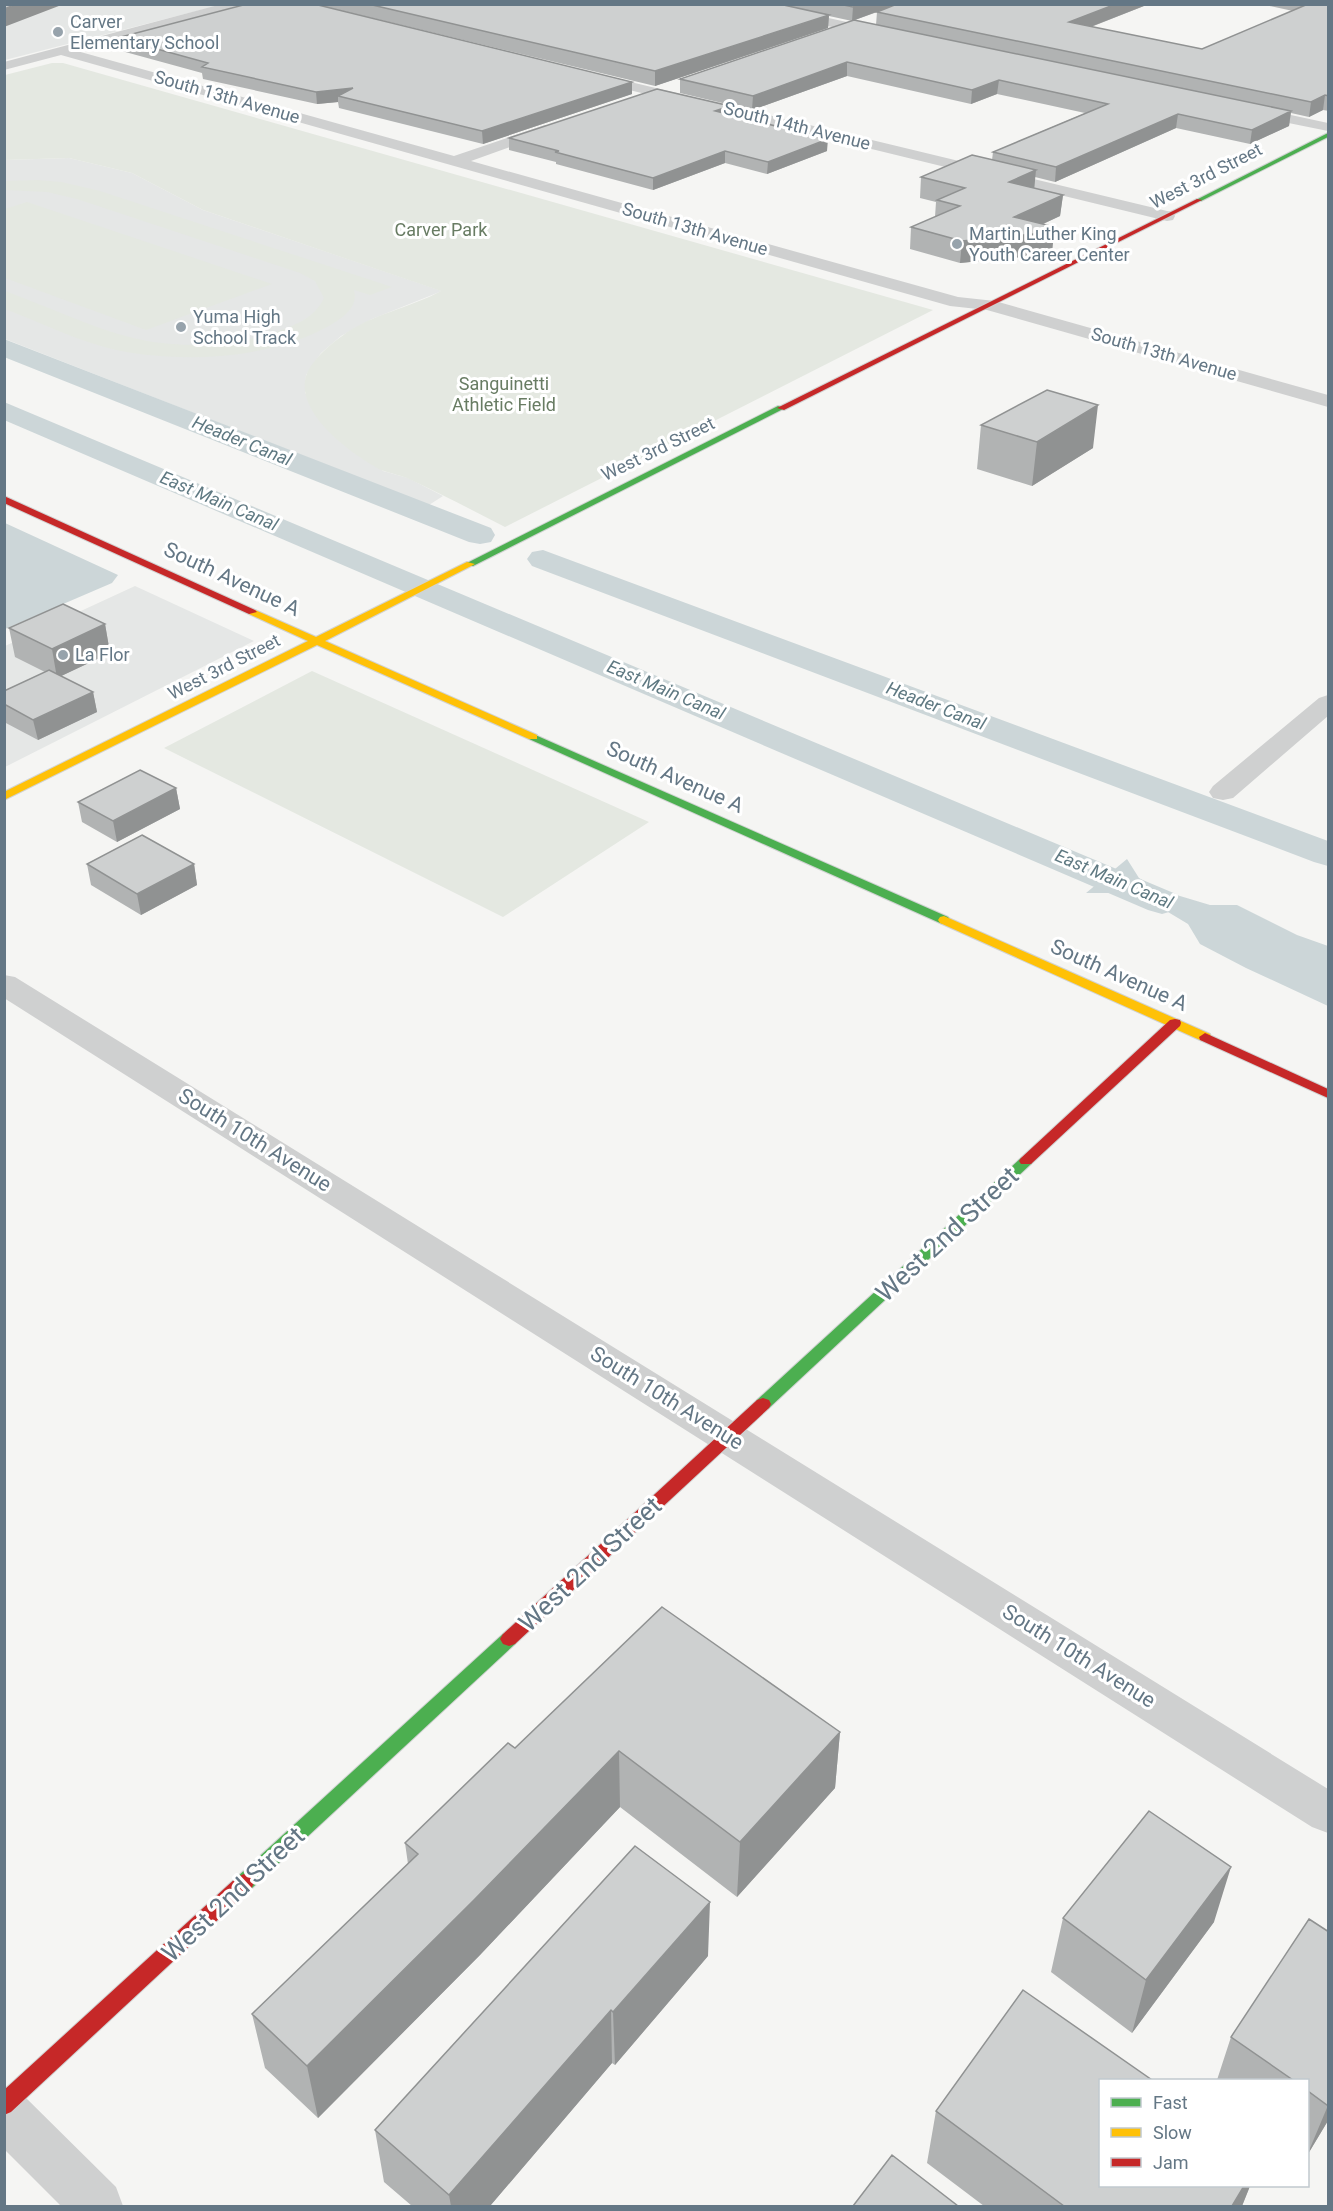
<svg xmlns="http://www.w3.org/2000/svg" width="1333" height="2211" font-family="Roboto,sans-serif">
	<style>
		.built { fill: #e5e7e6 }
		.green { fill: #e4e8e1 }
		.water { fill: #ccd6d8 }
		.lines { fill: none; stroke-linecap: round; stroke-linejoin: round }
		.canal { fill: #ccd6d8; fill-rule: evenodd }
		.fast-casing { stroke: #d1d3d3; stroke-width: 2 }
		.slow-casing { stroke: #d1d3d3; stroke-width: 2 }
		.jam-casing { stroke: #d1d3d3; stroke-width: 2 }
		.street { fill: #cfd0d0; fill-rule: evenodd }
		.fast { fill: #4caf50; fill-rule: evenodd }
		.slow { fill: #ffc107; fill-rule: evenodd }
		.jam { fill: #c62828; fill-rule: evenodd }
		.wall { fill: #b1b3b3 }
		.shaded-wall { fill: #909292 }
		.building { fill: #ced0d0; stroke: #909292; stroke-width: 1.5 }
		.poi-dot { fill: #97a3ac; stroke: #fff; stroke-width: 2 }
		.labels { text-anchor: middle; stroke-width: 6; stroke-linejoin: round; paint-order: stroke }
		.far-poi-label { font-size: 18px; fill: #647785; stroke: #fff; text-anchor: start }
		.far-street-label { font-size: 18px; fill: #647785; stroke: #fff }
		.far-park-label { font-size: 18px; fill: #687c63; stroke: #fff }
		.far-water-label { font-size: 18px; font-style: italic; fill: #5f7982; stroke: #fff }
		.street-label { font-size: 21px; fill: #647785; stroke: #fff }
		.near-street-label { font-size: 26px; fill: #647785; stroke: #fff }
	</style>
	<rect width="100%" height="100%" fill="#f5f5f3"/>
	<!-- built -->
	<path class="built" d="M5 5H220L5 60Z
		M69 158 132 173 203 210 442 291 372 319 341 336 321 353 306 375 305 393 383 471 408 478 443 496 429 505 5 339 4 160Z
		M135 586 254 641 5 767V646Z"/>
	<!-- green -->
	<path class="green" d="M52 63H63L933 310 505 527C474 511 443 495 411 480 402 475 391 474 381 470 353 455 295 414 306 376 311 361 329 345 342 336 371 314 410 308 441 291L203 210 132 173 69 158 5 160V75Z
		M37 180 61 182 100 191 392 287 370 295 354 290C359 308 341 319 327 327 267 359 186 363 121 351 81 343 42 323 5 309V291C47 306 89 327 133 338 177 349 230 346 273 333 294 326 315 318 324 298L315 281 300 273 77 199 47 192 5 190V181Z
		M27 202 272 284 146 330 5 278V209Z
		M312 671 649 822 503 917 164 748Z"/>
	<!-- water -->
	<path class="water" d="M5 523 118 575 112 583 5 629Z
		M1127 859 1139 878 1160 890 1210 905H1237L1297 935 1328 946V1006L1246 968 1200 944 1188 924 1148 900 1120 893H1086Z"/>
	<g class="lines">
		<!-- canal -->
		<path class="canal" d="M4 339 491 528 495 535 491 542 480 544 469 542 4 357Z
			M4 402 1176 894 1182 902 1176 910 1162 914 1148 910 4 420Z
			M543 550 1328 841V866L1314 862 532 566 527 559 532 552Z"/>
		<defs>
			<path id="fast" d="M1328 133V137L1201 201 1196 200Z
				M778 406 785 408 473 566 465 564Z
				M533 734 948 917 950 920 944 924 940 923 529 739V735Z
				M1026 1156 1033 1161 1031 1164 769 1408 763 1410 757 1408 755 1404 757 1400 1021 1158Z
				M509 1632 515 1634 518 1639 515 1644 251 1889 244 1892 237 1889 234 1883 237 1877 503 1634Z"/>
			<path id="slow" d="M467 562 475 564 325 641 537 735V739H529L317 645 4 800V792L308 641 249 614V610H255L316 637Z
				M944 916 1210 1034 1211 1037 1205 1041 1200 1040 940 923 938 920 940 917Z"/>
			<path id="jam" d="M1197 199 1202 200 784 410 777 408Z
				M4 496 255 610 257 612 249 614 4 503Z
				M1175 1019 1180 1020 1181 1023 1180 1026 1031 1164H1021L1019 1161 1021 1158 1170 1020Z
				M1205 1033 1328 1089V1098L1200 1040 1199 1037Z
				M763 1398 769 1400 771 1404 769 1408 515 1644 509 1646 503 1644 500 1639 503 1634 757 1400Z
				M244 1874 251 1877 254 1883 251 1889 11 2112 4 2115V2090L237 1877Z"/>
		</defs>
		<!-- fast casing -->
		<use href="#fast" class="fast-casing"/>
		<!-- slow casing -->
		<use href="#slow" class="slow-casing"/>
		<!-- jam casing -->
		<use href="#jam" class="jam-casing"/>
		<!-- street -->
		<path class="street" d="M222 4H245L77 51 454 156 545 125H555L558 128 555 131 471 161 958 297 995 301 1328 395V407L987 310 950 306 61 55 4 70V62Z
			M738 4H765L883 30 890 34 883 38 744 8Z
			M589 72 1167 211 1173 212 1175 216 1173 220 1167 221 584 79 582 76 584 73Z
			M1245 105 1328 123V131L1240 113 1237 110 1240 107Z
			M1328 695V716L1233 798 1223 800 1213 798 1209 792 1213 786 1319 698Z
			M4 975 15 977 1328 1789V1833L1312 1827 4 998Z
			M4 2087 22 2094 116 2187 123 2206H61L4 2149Z"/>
		<!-- fast -->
		<use href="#fast" class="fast"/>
		<!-- slow -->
		<use href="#slow" class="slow"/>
		<!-- jam -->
		<use href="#jam" class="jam"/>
	</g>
	<!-- wall -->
	<path class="wall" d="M314 4H1149L1091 27 1202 49 1293 11 1260 4H1329V111L1323 110 1309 117 1291 113 1289 126 1250 144 1176 128 1055 182 1035 177 1034 188 1063 195 1060 216 1043 224 1052 254 960 263 910 249 911 227 935 217 936 202 920 198 921 177 992 160 993 152 1085 113 997 94 971 104 847 76 752 110 680 93V79L876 25 877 12 880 11 852 21 829 16 828 28 655 86Z
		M117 38 632 82V94L483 144 339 108 338 102 317 104 203 79 202 73 118 50Z
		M730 115 827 151 767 174 725 163 653 190 556 164V162L509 150V138Z
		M981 425 1093 448 1032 486 977 469Z
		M105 624 110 653 61 676 93 692 97 712 38 740 4 722V691L45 672 15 657 9 628Z
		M176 788 180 809 117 842 82 822 78 802Z
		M87 864H194L197 885 141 915 91 885Z
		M840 1732 835 1788 737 1897 620 1807 480 1955 318 2118 265 2068 252 2014 408 1864 405 1843 515 1748Z
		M1063 1918 1214 1922 1132 2033 1051 1972Z
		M1329 1932V2119L1308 2154V2080H1217L1231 2037Z
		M708 1956 615 2065 612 2063 490 2206H412L384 2182 375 2130Z
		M936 2111 1101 2186H1250L1242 2206H984L927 2163Z"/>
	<!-- shaded-wall -->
	<path class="shaded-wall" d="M17 4H64L4 27V9Z
		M861 4H898L852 21 853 7Z
		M1116 4H1149L1067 36 1069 22Z
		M829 15 828 28 655 86V71Z
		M847 62V76L752 110 753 96Z
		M999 80 997 94 971 104 972 90Z
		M632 82V94L483 144 482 131Z
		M353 88 338 96V102L317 104 316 92Z
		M1325 95 1323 110 1309 117 1311 102Z
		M730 106V118L715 111Z
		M1291 111 1289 126 1250 144 1252 130Z
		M1178 114 1176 128 1055 182 1056 167Z
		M828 139 827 151 767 174 768 162Z
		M725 151V163L653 190V178Z
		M1036 170 1034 191 1009 182Z
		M1063 195 1060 216 1019 235 1054 232 1052 254 960 263 962 241Z
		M1098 405 1093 448 1032 486 1037 442Z
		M105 624 110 653 57 678 52 649Z
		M93 692 97 712 38 740 33 720Z
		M176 788 180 809 117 842 113 821Z
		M194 864 197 885 141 915 137 894Z
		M840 1732 835 1788 737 1897 740 1842Z
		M619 1751 620 1807 480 1955 318 2118 307 2066Z
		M1231 1867 1214 1922 1132 2033 1146 1980Z
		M710 1902 708 1956 615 2065 613 2012Z
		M611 2010 612 2063 490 2206H451L449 2195Z
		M1329 2103V2119L1308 2154V2153Z
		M1244 2186H1250L1242 2206H1232Z"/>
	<!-- building -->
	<path class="building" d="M4 4H17L4 9Z
		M247 4H314L632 82 482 131 338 96 353 88 316 92 202 67 208 63 117 38Z
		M368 4H779L829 15 655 71Z
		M839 4H861L853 7Z
		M897 4H1116L1069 22 1202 49 1308 4H1329V96L1325 95 1311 102 877 12Z
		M854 20 1291 111 1252 130 1178 114 1056 167 993 152 1108 104 999 80 972 90 847 62 753 96 680 79Z
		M657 89 730 106 715 111 828 139 768 162 725 151 653 178 555 152 559 151 509 138Z
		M972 155 1036 170 1009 182 1063 195 1014 217 1055 227 1054 232 962 241 911 227 960 206 937 200 965 188 921 177Z
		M1047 390 1098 405 1037 442 981 425Z
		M63 604 105 624 52 649 9 628Z
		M49 670 93 692 33 720 4 704V691Z
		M140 770 176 788 113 821 78 802Z
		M142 835 194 864 137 894 87 864Z
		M662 1607 840 1732 740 1842 619 1751 474 1900 307 2066 252 2014 418 1854 405 1843 508 1743 515 1748Z
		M1149 1811 1231 1867 1146 1980 1063 1918Z
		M635 1846 710 1902 613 2012 611 2010 449 2195 375 2130Z
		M1309 1919 1329 1932V2103L1327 2105 1308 2091V2080H1293L1231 2037Z
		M1023 1990 1152 2080H1101V2186H1244L1232 2206H1064L936 2111Z
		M892 2155 958 2206H853Z"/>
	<!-- markers -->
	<g class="poi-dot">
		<circle cx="58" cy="32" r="6"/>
		<circle cx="957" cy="244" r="6"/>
		<circle cx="181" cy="327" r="6"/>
		<circle cx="63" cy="655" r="6"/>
	</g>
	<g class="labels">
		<!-- far-poi labels -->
		<g class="far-poi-label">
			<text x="70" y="28">Carver<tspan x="70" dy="21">Elementary School</tspan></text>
			<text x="969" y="240">Martin Luther King<tspan x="969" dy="21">Youth Career Center</tspan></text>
			<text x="193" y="323">Yuma High<tspan x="193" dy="21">School Track</tspan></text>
			<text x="75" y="661">La Flor</text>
		</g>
		<!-- far-street labels -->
		<g class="far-street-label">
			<text transform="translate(227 97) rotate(16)" y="6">South 13th Avenue</text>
			<text transform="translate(797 126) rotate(14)" y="6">South 14th Avenue</text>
			<text transform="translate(1206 176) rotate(-27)" y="6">West 3rd Street</text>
			<text transform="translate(695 229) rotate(16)" y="6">South 13th Avenue</text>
			<text transform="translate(1164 354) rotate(16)" y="6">South 13th Avenue</text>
			<text transform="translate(658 449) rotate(-26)" y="6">West 3rd Street</text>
			<text transform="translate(224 667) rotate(-27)" y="6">West 3rd Street</text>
		</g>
		<!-- far-park labels -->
		<g class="far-park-label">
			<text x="441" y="236">Carver Park</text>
			<text x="504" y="390">Sanguinetti<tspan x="504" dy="21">Athletic Field</tspan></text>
		</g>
		<!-- far-water labels -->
		<g class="far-water-label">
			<text transform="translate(242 441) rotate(22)" y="6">Header Canal</text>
			<text transform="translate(219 501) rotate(23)" y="6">East Main Canal</text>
			<text transform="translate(666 690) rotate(23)" y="6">East Main Canal</text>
			<text transform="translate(936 706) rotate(21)" y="6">Header Canal</text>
			<text transform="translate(1114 879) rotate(23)" y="6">East Main Canal</text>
		</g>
		<!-- street labels -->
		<g class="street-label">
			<text transform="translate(232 579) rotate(25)" y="7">South Avenue A</text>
			<text transform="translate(675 777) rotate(24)" y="7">South Avenue A</text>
			<text transform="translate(1119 975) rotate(24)" y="7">South Avenue A</text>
			<text transform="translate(255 1140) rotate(32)" y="7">South 10th Avenue</text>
			<text transform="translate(667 1398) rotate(32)" y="7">South 10th Avenue</text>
			<text transform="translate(1079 1656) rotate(32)" y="7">South 10th Avenue</text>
		</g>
		<!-- near-street labels -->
		<g class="near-street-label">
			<text transform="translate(947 1234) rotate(-43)" y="9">West 2nd Street</text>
			<text transform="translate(590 1564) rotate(-43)" y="9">West 2nd Street</text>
			<text transform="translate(233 1894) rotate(-43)" y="9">West 2nd Street</text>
		</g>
	</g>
	<!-- border -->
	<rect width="1333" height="2211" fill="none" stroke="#647785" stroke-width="12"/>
	<!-- legend -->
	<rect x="1099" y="2079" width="210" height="108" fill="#ffffff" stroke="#c1c9ce" stroke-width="1.5"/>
	<rect x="1111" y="2098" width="30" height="9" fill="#4caf50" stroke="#c1c9ce" stroke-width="1.5"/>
	<text x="1153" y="2109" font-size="18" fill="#647785">Fast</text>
	<rect x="1111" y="2128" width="30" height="9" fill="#ffc107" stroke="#c1c9ce" stroke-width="1.5"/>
	<text x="1153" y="2139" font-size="18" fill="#647785">Slow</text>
	<rect x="1111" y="2158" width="30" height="9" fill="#c62828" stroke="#c1c9ce" stroke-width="1.5"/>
	<text x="1153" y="2169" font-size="18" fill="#647785">Jam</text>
</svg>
